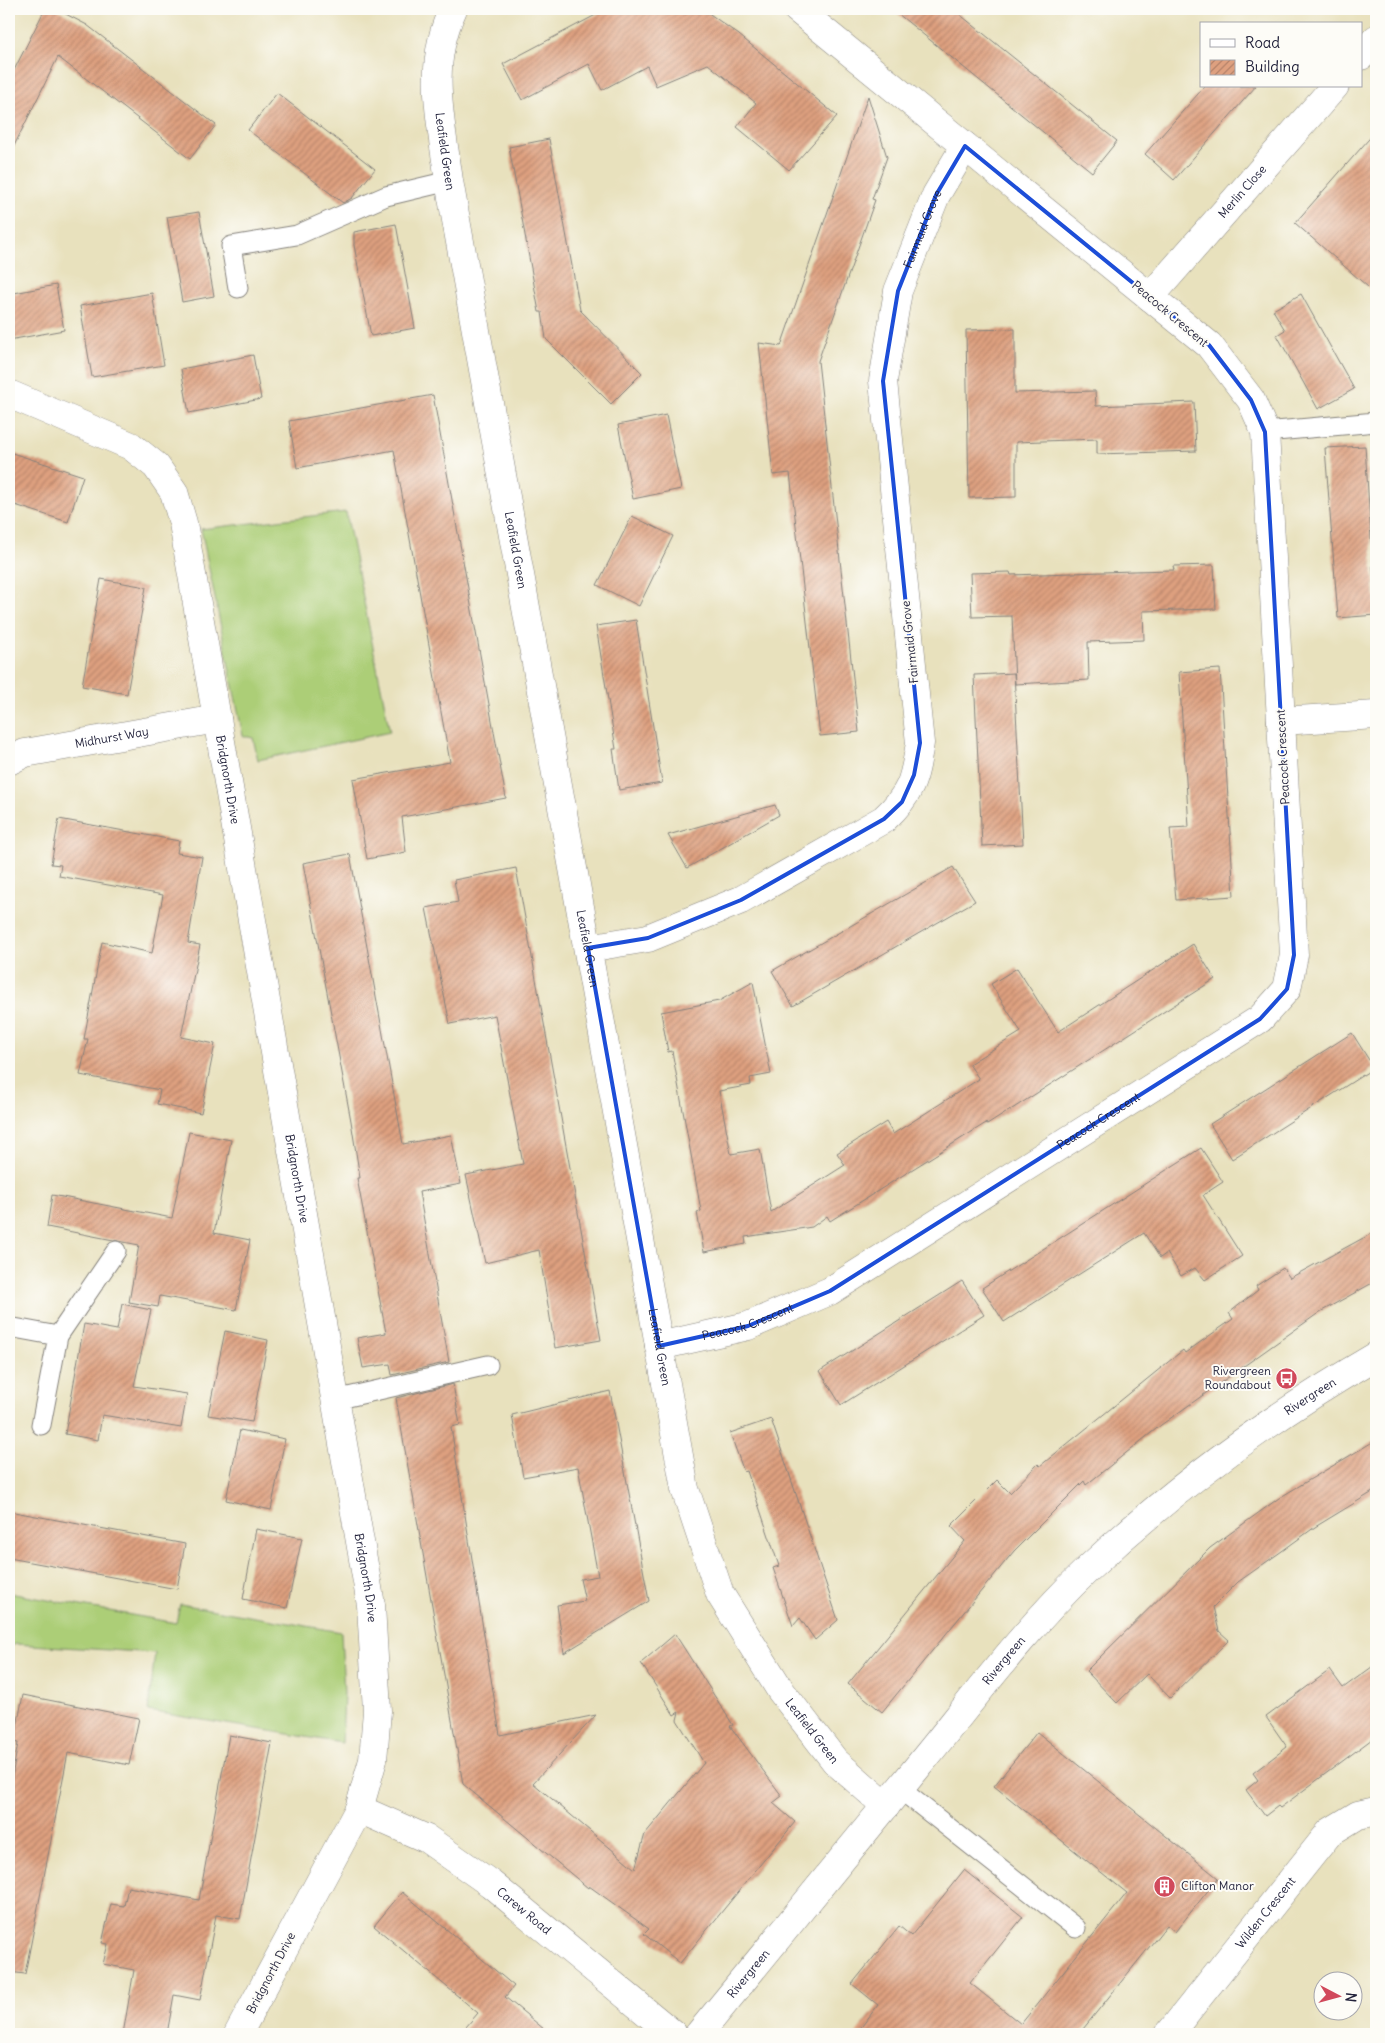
<svg xmlns="http://www.w3.org/2000/svg" width="1385" height="2043" font-family="Delius,sans-serif">
	<style>
		.grass { fill: #acce77; stroke: #677859 }
		.building { fill: url(#building-hatch) }
		.lines { fill: none; stroke-linecap: round; stroke-linejoin: round }
		.lane-casing { stroke: #85827c; stroke-width: 21 }
		.street-casing { stroke: #85827c; stroke-width: 29 }
		.lane { stroke: #fff; stroke-width: 19 }
		.street { stroke: #fff; stroke-width: 28 }
		.marked { fill: none; stroke: #1d4ed8; stroke-width: 4; stroke-linejoin: round }
		.labels { text-anchor: middle; stroke-width: 4; stroke-linejoin: round; paint-order: stroke }
		.street-label { font-size: 12px; fill: #22223b; stroke: #fdfcf7 }
		.poi-label { font-size: 12px; fill: #22223b; stroke: #fdfcf7; text-anchor: end }
	</style>
	<defs>
		<pattern id="building-hatch" width="6" height="6" patternUnits="userSpaceOnUse" patternTransform="scale(1.25)"><rect width="6" height="6" fill="#dea07f"/><path d="M-1 1l2-2M0 6l6-6M5 7l2-2" fill="none" stroke="#b48269"/></pattern>
	</defs>
	<rect width="100%" height="100%" fill="#fdfcf7"/>
	<filter id="ink" filterUnits="userSpaceOnUse"><feTurbulence type="fractalNoise" baseFrequency=".02" numOctaves="2"/><feDisplacementMap in="SourceGraphic" scale="10" xChannelSelector="R" yChannelSelector="G"/><feConvolveMatrix kernelMatrix="1 2 1 2 8 2 1 2 1" color-interpolation-filters="sRGB"/></filter>
	<filter id="wash" filterUnits="userSpaceOnUse"><feTurbulence type="fractalNoise" baseFrequency=".0096" numOctaves="4" result="noise"/><feDisplacementMap in="SourceGraphic" scale="20" xChannelSelector="R" yChannelSelector="G"/><feGaussianBlur stdDeviation="1.12" result="paint"/><feColorMatrix in="noise" values="0 0 0 0 0 0 0 0 0 0 0 0 0 0 0 0 0 1.4 0 .05"/><feComposite in="paint" operator="in"/></filter>
	<g filter="url(#wash)">
		<rect width="100%" height="100%" fill="#e8e1bd"/>
		<!-- grass -->
		<path class="grass" d="M346 512 390 732 258 760 253 738 243 736 201 529Z
			M9 1593 176 1623 180 1604 341 1632 344 1694 342 1743 148 1711 155 1653 16 1644 9 1647Z"/>
		<g id="blocks">
			<!-- building -->
			<path class="building" d="M45 9H56L87 25 216 125 190 159 58 57 9 156V80Z
				M607 9H703L739 35 837 116 789 170 737 127 756 103 708 64 656 86 647 66 602 90 589 64 522 100 503 64Z
				M892 9H953L1117 141 1092 172Z
				M1205 86H1256L1174 180 1145 154Z
				M277 93 375 169 352 198 343 203 248 130Z
				M868 96 887 157 872 199 875 200 818 361 859 732 820 736 790 473 773 475 759 343 781 346Z
				M1376 131V294L1295 223Z
				M549 139 580 310 642 373 611 404 546 339 542 312H539L509 147Z
				M199 212 214 296 182 302 167 217Z
				M396 224 415 328 371 336 354 245V232Z
				M56 285 64 330 9 340V294Z
				M152 293 164 365 92 377 80 306Z
				M1301 294 1354 389 1318 409 1277 335 1285 330 1273 310Z
				M1015 329V393L1095 391 1096 406 1194 402 1196 451 1097 454V439L1016 442V497L969 498 966 330Z
				M253 355 261 399 189 413 181 369Z
				M433 395 506 798 402 817 406 852 367 859 353 779 450 762 394 450 297 468 289 421Z
				M666 415 681 489 633 499 618 425Z
				M1365 446 1376 615 1338 618 1325 448Z
				M9 452 83 476 68 522 9 503Z
				M632 516 673 536 639 606 597 585Z
				M1214 565 1216 609 1143 611 1144 640 1088 642 1089 680 1015 684 1012 616 972 617 970 573 1010 572 1011 575 1133 571 1174 570 1173 566Z
				M101 579 146 587 127 694 82 686Z
				M636 620 662 783 619 790 613 749H616L596 626Z
				M1220 669 1234 896 1176 900 1170 828 1189 827 1179 672Z
				M1014 673 1023 844 982 846 974 675Z
				M775 805 779 815 687 868 668 835Z
				M59 819 179 841 177 853 202 857 188 943 200 945 181 1037 215 1044 201 1113 157 1104 160 1090 80 1075 88 1039H84L102 942 152 953 163 895 59 876 61 865 51 864Z
				M350 854 403 1144 451 1135 461 1184 419 1192 449 1362 392 1375 390 1364 363 1368 357 1338 386 1333 357 1178H360L351 1121 303 863Z
				M953 867 975 901 793 1006 772 971Z
				M516 868 601 1340 555 1348 539 1250 485 1263 466 1175 523 1164 495 1015 450 1024 426 908 458 902 454 880Z
				M1193 944 1215 979 987 1125 986 1123 830 1221 827 1216 812 1227 745 1237 746 1244 704 1252 697 1212 701 1211 694 1171 672 1051 668 1052 661 1012 719 1001 753 982 771 1074 750 1078 751 1085 719 1091 731 1154 760 1149 771 1212 845 1165 837 1153 886 1122 893 1134 979 1079 969 1064 1021 1032 991 984 1017 968 1058 1032Z
				M1352 1033 1374 1068 1232 1159 1210 1124Z
				M189 1132 231 1140 214 1233 250 1240 236 1310 160 1296 158 1307 129 1302 139 1245 47 1227 52 1195 172 1218Z
				M1201 1148 1223 1182 1203 1195 1242 1256 1205 1280 1195 1268 1181 1276 1167 1253 1160 1258 1144 1233 1004 1322 982 1288Z
				M1376 1231V1281L1320 1312 1161 1425 1086 1485 1084 1481 1014 1551 882 1712 848 1684 965 1541 951 1526 997 1480 1010 1493 1038 1464 1040 1466 1183 1350 1185 1353 1233 1319 1229 1313 1258 1290 1256 1286 1283 1268 1290 1278Z
				M962 1281 984 1315 841 1405 820 1371Z
				M122 1304 151 1310 134 1386 187 1394 181 1428 102 1415 98 1440 65 1434 84 1324 117 1330Z
				M225 1331 268 1340 252 1422 208 1415Z
				M453 1384 460 1425 451 1427 500 1735 596 1715 533 1783 635 1869 645 1834 704 1763 677 1720 679 1712 674 1715 641 1663 675 1634 733 1725 730 1726 782 1796 773 1803 795 1822 680 1963 644 1934 649 1929 589 1886 588 1888 463 1784 396 1398Z
				M610 1391 649 1601 564 1653 557 1605 585 1601 580 1579 598 1576 578 1467 523 1477 512 1415Z
				M771 1419 838 1620 815 1640 800 1618 793 1626 773 1568 779 1566 747 1471 744 1472 730 1433Z
				M240 1430 285 1439 271 1510 226 1500Z
				M1376 1440V1490L1315 1527 1282 1551 1238 1582 1213 1607 1219 1631 1229 1640 1170 1698 1147 1674 1117 1703 1086 1671 1210 1548 1279 1498Z
				M9 1511 185 1544 177 1589 9 1558Z
				M256 1529 302 1538 287 1608 243 1599Z
				M1376 1664V1736L1280 1808 1278 1806 1265 1816 1246 1790 1258 1780 1253 1773 1287 1747 1266 1717 1330 1670 1343 1688Z
				M23 1695 139 1718 129 1765 68 1753 25 1974 9 1972V1794L18 1743 14 1742Z
				M1037 1732 1218 1878 1175 1932 1167 1925 1079 2034H856L878 2005 852 1984 899 1926 911 1936 964 1870 1023 1917 970 1983 1021 2024 1127 1893 994 1786Z
				M229 1735 272 1743 240 1919 216 1915 200 2000 174 1995 167 2034H123L134 1970 103 1964 108 1944 102 1943 111 1904 124 1906 128 1887 199 1900Z
				M402 1892 514 1986 505 1997 550 2034H460L478 2013 374 1926Z"/>
		</g>
	</g>
	<g filter="url(#ink)">
		<use href="#blocks" fill-opacity="0" stroke="#85827c" stroke-width="1"/>
		<g class="lines">
			<defs>
				<path id="lane" d="M238 288 231 246 297 235 386 196 449 181
					M1265 432 1376 422
					M9 1327 58 1336
					M335 1400 488 1365
					M41 1425 58 1336 116 1251
					M900 1789 1076 1928"/>
				<g id="street">
					<path id="s1" d="M453 9C426 66 441 120 449 181L685 1489 720 1594 781 1691 835 1761 886 1806"/>
					<path d="M1361 56 1376 39"/>
					<path id="s2" d="M1150 297 1335 86"/>
					<path id="s3" d="M9 394 131 446 156 466 174 492 183 523 371 1605 377 1711 373 1760 359 1809 238 2034"/>
					<path d="M1281 721 1376 715"/>
					<path id="s4" d="M9 761 25 753 217 719"/>
					<path id="s5" d="M588 948 648 938 741 900 884 819C912 793 914 780 920 743L883 381 898 291 936 195 965 146"/>
					<path id="s6" d="M659 1346 748 1326 830 1291 1260 1019 1287 989 1294 955 1265 432 1251 400 1209 345 797 9"/>
					<path id="s7" d="M359 1809 427 1839 491 1884 673 2034"/>
					<path id="s8" d="M699 2034C773 1944 847 1854 920 1764 974 1698 1026 1628 1088 1569 1175 1487 1273 1416 1376 1356"/>
					<path id="s9" d="M1169 2034 1330 1832 1358 1815 1376 1811"/>
				</g>
			</defs>
			<!-- lane casing -->
			<use href="#lane" class="lane-casing"/>
			<!-- street casing -->
			<use href="#street" class="street-casing"/>
			<!-- lane -->
			<use href="#lane" class="lane"/>
			<!-- street -->
			<use href="#street" class="street"/>
		</g>
	</g>
	<!-- marked area -->
	<path class="marked" d="M965 146 1209 345 1251 400 1265 432 1294 955 1287 989 1260 1019 830 1291 748 1326 659 1346 588 948 648 938 741 900 884 819 902 802 914 775 920 743 883 381 898 291 936 195Z"/>
	<!-- icons -->
	<defs>
		<symbol id="bus-disc" viewBox="-11 -11 22 22"><circle r="9.5" fill="#d1495b" stroke="#fdfcf7"/><path d="M-5-6H5V4H4V6H2V4H-2V6H-4V4H-5ZM-3.5-4V0h7V-4ZM-3.5 1.2v1.5H-2V1.2ZM2 1.2v1.5H3.5V1.2Z" fill="#fff"/></symbol>
		<symbol id="building-disc" viewBox="-11 -11 22 22"><circle r="9.5" fill="#d1495b" stroke="#fdfcf7"/><path d="M-4-6H4V6H1V3H-1V6H-4ZM-2.5-4.3h1.7v1.8h-1.7ZM.8-4.3h1.7v1.8H.8ZM-2.5-1h1.7V.8h-1.7ZM.8-1h1.7V.8H.8Z" fill="#fff"/></symbol>
	</defs>
	<g fill-rule="evenodd">
		<use href="#bus-disc" x="1274" y="1366" width="25" height="25"/>
		<use href="#building-disc" x="1152" y="1874" width="25" height="25"/>
	</g>
	<g class="labels">
		<!-- street labels -->
		<g class="street-label">
			<text dy="4" stroke="none"><textPath href="#s1" startOffset="145">Leafield Green</textPath></text>
			<text dy="4" stroke="none"><textPath href="#s2" startOffset="140">Merlin Close</textPath></text>
			<text dy="4" stroke="none"><textPath href="#s5" startOffset="934">Fairmaid Grove</textPath></text>
			<text transform="translate(1170 314) rotate(40)" y="4">Peacock Crescent</text>
			<text dy="4" stroke="none"><textPath href="#s1" startOffset="550">Leafield Green</textPath></text>
			<text transform="translate(910 642) rotate(-96)" y="4">Fairmaid Grove</text>
			<text dy="4" stroke="none"><textPath href="#s4" startOffset="106">Midhurst Way</textPath></text>
			<text transform="translate(1283 757) rotate(-93)" y="4">Peacock Crescent</text>
			<text dy="4" stroke="none"><textPath href="#s3" startOffset="489">Bridgnorth Drive</textPath></text>
			<text dy="4" stroke="none"><textPath href="#s1" startOffset="955">Leafield Green</textPath></text>
			<text dy="4" stroke="none"><textPath href="#s6" startOffset="498">Peacock Crescent</textPath></text>
			<text dy="4" stroke="none"><textPath href="#s3" startOffset="894">Bridgnorth Drive</textPath></text>
			<text dy="4" stroke="none"><textPath href="#s6" startOffset="92">Peacock Crescent</textPath></text>
			<text dy="4" stroke="none"><textPath href="#s1" startOffset="1360">Leafield Green</textPath></text>
			<text dy="4" stroke="none"><textPath href="#s8" startOffset="888">Rivergreen</textPath></text>
			<text dy="4" stroke="none"><textPath href="#s3" startOffset="1299">Bridgnorth Drive</textPath></text>
			<text dy="4" stroke="none"><textPath href="#s8" startOffset="482">Rivergreen</textPath></text>
			<text dy="4" stroke="none"><textPath href="#s1" startOffset="1780">Leafield Green</textPath></text>
			<text dy="4" stroke="none"><textPath href="#s7" startOffset="195">Carew Road</textPath></text>
			<text dy="4" stroke="none"><textPath href="#s9" startOffset="155">Wilden Crescent</textPath></text>
			<text transform="translate(271 1973) rotate(-62)" y="4">Bridgnorth Drive</text>
			<text dy="4" stroke="none"><textPath href="#s8" startOffset="78">Rivergreen</textPath></text>
		</g>
		<!-- poi labels -->
		<g class="poi-label">
			<text x="1271" y="1375">Rivergreen<tspan x="1271" dy="14">Roundabout</tspan></text>
			<text x="1181" y="1890" text-anchor="start">Clifton Manor</text>
		</g>
	</g>
	<!-- margin -->
	<rect width="1385" height="2043" fill="none" stroke="#fdfcf7" stroke-width="30"/>
	<!-- legend -->
	<rect x="1200" y="22" width="162" height="65" fill="#fdfcf7" stroke="#a5a5ac"/>
	<rect x="1210" y="39" width="25" height="8" fill="#ffffff" stroke="#a5a5ac"/>
	<text x="1245" y="48" font-size="15" fill="#22223b">Road</text>
	<rect x="1210" y="60" width="25" height="15" fill="url(#building-hatch)" stroke="#a5a5ac"/>
	<text x="1245" y="72" font-size="15" fill="#22223b">Building</text>
	<!-- north arrow -->
	<g transform="translate(1338 1996) rotate(96)"><circle r="24" fill="#fdfcf7" stroke="#a5a5ac"/>
	<path d="M0-4L9 19L0 12L-9 19Z" fill="#d1495b"/>
	<text y="-8" font-size="14" font-weight="bold" text-anchor="middle" fill="#22223b">N</text>
	</g>
</svg>
